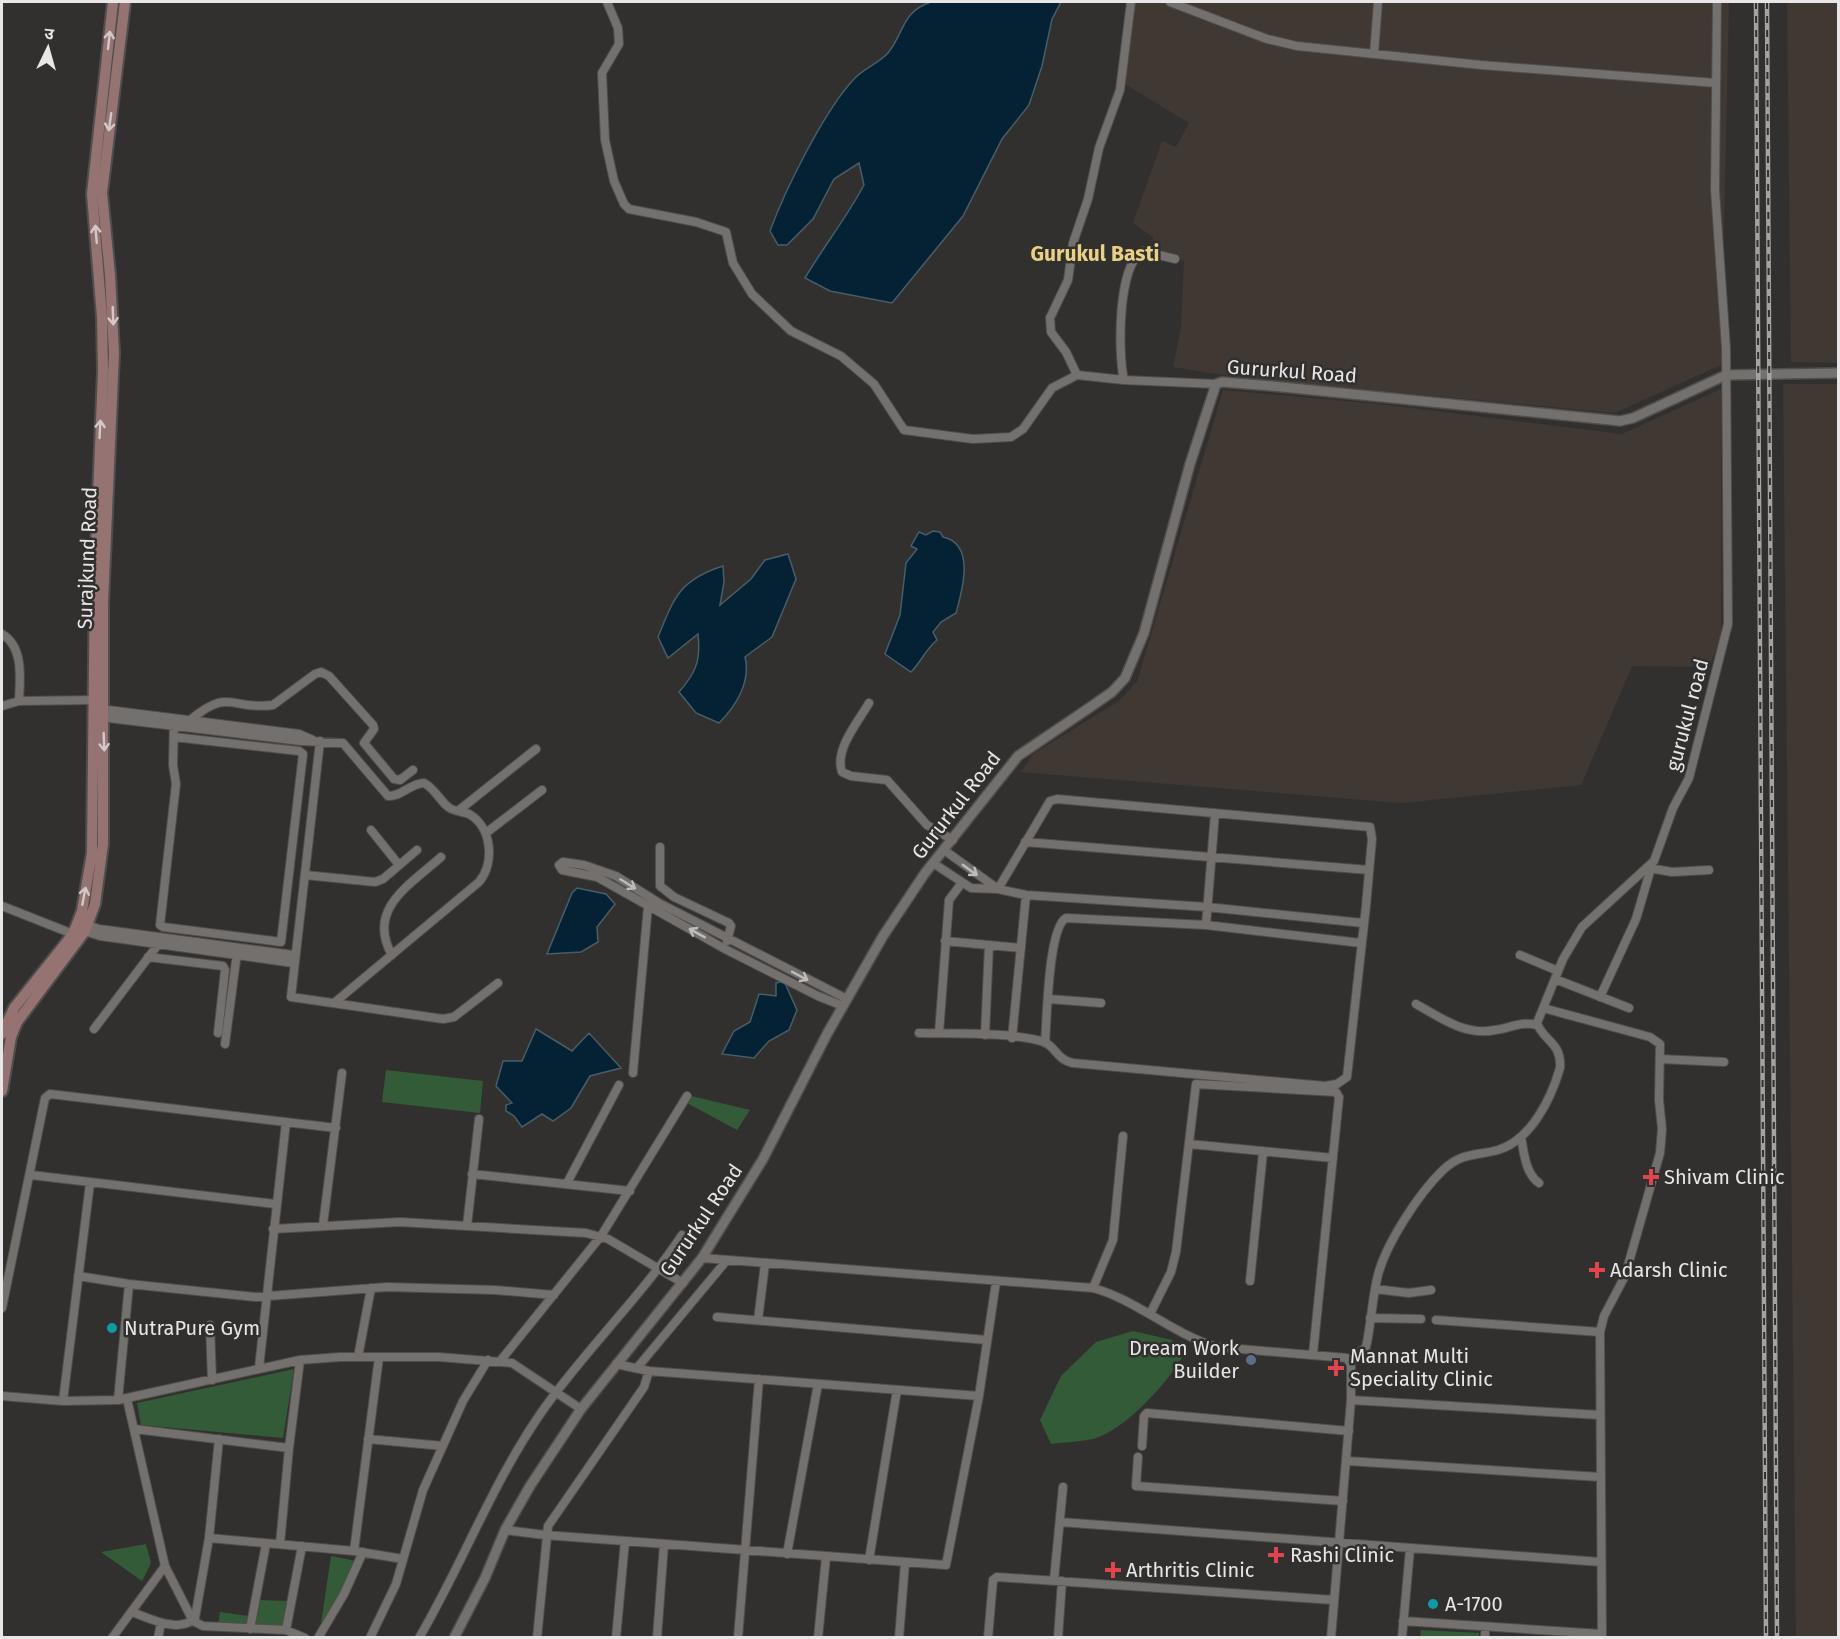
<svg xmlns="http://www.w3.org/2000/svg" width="1840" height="1639" font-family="'Fira Sans','Noto Sans Devanagari',sans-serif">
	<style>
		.built { fill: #403833 }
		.green { fill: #335b37 }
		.water { fill: #042233; stroke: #485d69; stroke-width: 1.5 }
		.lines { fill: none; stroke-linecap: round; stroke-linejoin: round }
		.minor-casing { stroke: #504e4c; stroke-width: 10 }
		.tertiary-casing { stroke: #504e4c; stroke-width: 12 }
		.secondary-casing { stroke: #504e4c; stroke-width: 14 }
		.minor { stroke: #73706e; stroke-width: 8 }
		.tertiary { stroke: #73706e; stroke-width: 9 }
		.secondary { stroke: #957373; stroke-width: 10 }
		.rail-casing { stroke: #a5a3a2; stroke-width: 4.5 }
		.rail { stroke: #32302e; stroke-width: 2; stroke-dasharray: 7; stroke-linecap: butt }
		.oneway { stroke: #d3c9c9 }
		.oneway2 { stroke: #bfbdbc }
		.health-dot { fill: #e0444e; stroke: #32302e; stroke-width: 2 }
		.culture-dot { fill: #0f9aa8; stroke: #32302e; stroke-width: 2 }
		.service-dot { fill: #5c6f8a; stroke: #32302e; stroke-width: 2 }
		.labels { text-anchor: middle; stroke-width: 5; stroke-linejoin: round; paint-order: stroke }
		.street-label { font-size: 20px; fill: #e8e6e6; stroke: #32302e }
		.poi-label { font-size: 20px; fill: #e8e6e6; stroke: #32302e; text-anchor: start }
		.neighbourhood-label { font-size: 21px; font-weight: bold; fill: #e8d184; stroke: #32302e }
	</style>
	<rect width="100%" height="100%" fill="#32302e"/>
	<!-- built -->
	<path class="built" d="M1127 2H1729L1721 365 1615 413 1236 377 1173 367 1181 327 1184 261 1154 250 1153 237 1133 223 1162 141 1176 147 1189 123 1120 81Z
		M1787 2H1838V363L1791 362Z
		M1783 384H1838V1638L1796 1637Z
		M1721 389V638L1709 667 1632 666 1581 785 1402 803 1021 772 1033 754 1119 701 1137 682 1223 390 1379 404 1622 434Z"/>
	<!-- green -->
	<path class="green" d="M386 1070 483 1081 480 1113 382 1102Z
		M691 1096 750 1110 737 1130 687 1103Z
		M1133 1331 1172 1340 1184 1354C1169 1382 1124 1431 1093 1439 1079 1442 1065 1442 1051 1444L1040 1420 1061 1376 1096 1342Z
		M294 1369 283 1438 141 1425 137 1403Z
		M146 1544 151 1563 142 1581 101 1552Z
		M331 1556 361 1562 319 1637Z
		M258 1600 288 1601 284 1626 218 1624 220 1612 255 1617Z
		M1421 1630 1479 1633V1637H1409H1420Z"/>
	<!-- water -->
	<path class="water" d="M931 2H1061L1052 19 1042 66 1029 105 1002 139 963 216 892 303 830 291 805 278C824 246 847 217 864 185L859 163 834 179 813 219 787 245H778L770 231C785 190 825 109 855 78 865 68 879 63 888 53 905 32 901 12 931 2Z
		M933 531 940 532 943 537C976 544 962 591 956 613L941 622 933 632 937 640C925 650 921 662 911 672L885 654 900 615 906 563 917 549 911 546 919 532 926 535Z
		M788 554 796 579 772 637 745 657C751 682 736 706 719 723L696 713 679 692C696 673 701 660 698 634L668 658 658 637C674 598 679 580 723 566L724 582 720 605 751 579 765 560Z
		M577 888 606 894 615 904 597 927 598 942 581 952 547 954 572 893Z
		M784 981 797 1010 789 1030 769 1041 754 1058 722 1054 734 1031 750 1022 759 994 776 996V983Z
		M536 1029 572 1051 589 1033 621 1068 590 1076 571 1108 553 1121 542 1114 522 1127 514 1116 506 1111V1105L512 1103 496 1086 503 1061H522Z"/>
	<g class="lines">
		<defs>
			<path id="minor" d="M607 2 618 28 619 44 602 73 605 140 614 181 624 204 629 209 696 222 726 232 733 263 752 294 791 331 841 356 874 384 904 430 973 439 1011 437 1023 429 1052 388 1077 375 1124 380 1216 384
				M1170 2 1267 39 1297 46 1481 65 1716 83
				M1374 54 1378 2
				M1077 375 1066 352 1051 332 1050 318 1068 280 1073 243 1088 199 1099 148 1120 90 1131 2
				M1124 380C1118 355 1117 264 1143 251L1175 259
				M2 634C24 647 20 678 19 701
				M869 703C858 722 834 750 842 772L851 776 887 780 927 825 953 840
				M2 706 19 701 94 700
				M100 709 299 734 313 740
				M100 717 301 741 343 743 388 796C401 797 411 783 424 783 434 788 439 799 447 806 453 812 462 811 469 814 492 827 495 863 479 882L334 1003
				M174 719 173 765 176 784 160 925 163 927 281 942 303 754 299 751 174 737
				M189 721C230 686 231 711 273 705L315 674 321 672 329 676 373 725 374 729 364 743 394 779 400 780 413 770
				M320 741 291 997 443 1019 454 1017 498 983
				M458 811 536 749
				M371 830 399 865
				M486 833 542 790
				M1025 842 1369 870
				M660 847V886L674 897 729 923 731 926 727 941
				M944 850 998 889
				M933 863 971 888 998 889 1026 895 1207 907 1363 923
				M1649 868 1672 872 1709 870
				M305 875 375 882 383 879 417 850
				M2 906 73 934
				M85 924 99 929 294 955
				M1206 925 1215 813
				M81 930 100 936 293 963
				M945 941 1021 948
				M392 955C366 909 410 885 441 857
				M1520 955 1558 971
				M148 957 223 966 225 970 218 1033
				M1555 979 1629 1008
				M1600 997 1636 919 1651 868
				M1049 999 1101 1003
				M1416 1004C1441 1018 1465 1036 1495 1030 1511 1028 1520 1021 1537 1025
				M843 1006 818 996 725 949 597 877 562 870 559 865 563 862 584 865 616 876 659 903 847 999
				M1543 1008 1650 1037 1660 1044 1659 1100 1662 1129 1660 1153 1625 1276 1604 1316 1600 1332 1602 1638
				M94 1029 160 942
				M919 1033C951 1034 1015 1032 1044 1042 1055 1046 1057 1060 1073 1063L1325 1086 1337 1084 1347 1077 1366 906 1372 839 1370 827 1057 799 1050 801 998 889
				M939 1033 949 900 961 884
				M985 1035 989 945
				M1012 1038 1026 895
				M1045 1043C1047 1020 1048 928 1066 918L1206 925 1361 943
				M225 1044 237 953
				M1660 1059 1724 1062
				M633 1073 648 906
				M1521 1137C1524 1152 1525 1173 1539 1183
				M1189 1144 1333 1158
				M472 1174 630 1191
				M31 1175 275 1204
				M567 1183 619 1085
				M323 1225 342 1073
				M467 1226 479 1119
				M273 1229 400 1222 586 1233 608 1239 683 1283
				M702 1258 1093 1288C1137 1300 1172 1334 1217 1347L1347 1358 1351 1366V1400L1331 1638
				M78 1276 129 1284 255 1297 387 1287 495 1290 554 1295
				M1250 1281 1263 1152
				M1093 1288 1113 1240 1123 1136
				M1375 1289 1409 1293 1431 1290
				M2 1308 45 1098 50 1094 336 1128
				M1150 1314 1171 1272 1176 1252 1196 1084 1336 1092 1339 1097 1313 1354
				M717 1317 987 1340
				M1370 1318 1421 1319
				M758 1320 765 1264
				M1436 1320 1600 1332
				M210 1325 212 1380
				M358 1357 371 1288
				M501 1360 601 1236 687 1096
				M1350 1360 1366 1347C1371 1325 1372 1301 1377 1279 1384 1246 1419 1193 1443 1170 1462 1152 1476 1156 1498 1150 1531 1140 1551 1099 1560 1068 1562 1042 1543 1041 1537 1023L1563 959 1582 927 1654 861 1673 808 1689 778 1728 624 1726 348 1715 190 1717 2
				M616 1364 649 1371 979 1396
				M259 1368 286 1122
				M637 1368 727 1260
				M2 1396 63 1401 118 1400 300 1360 340 1357H439L512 1363 581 1409
				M127 1399 165 1566 193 1621 203 1626 286 1630 305 1638
				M118 1400 129 1284
				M1351 1400 1600 1415
				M63 1401 90 1183
				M135 1429 289 1448
				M368 1439 443 1446
				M1142 1446 1144 1416 1147 1413 1349 1431
				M1138 1457 1136 1486 1343 1501
				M1347 1461 1600 1477
				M1060 1522 1601 1562
				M505 1530 545 1535 946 1565 979 1396 996 1282
				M209 1538 354 1551 403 1559
				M280 1544 289 1448 300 1360
				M354 1551 379 1357
				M787 1554 818 1384
				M869 1560 897 1390
				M1054 1580 1063 1487
				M132 1612C149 1618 179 1634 195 1618L209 1538 219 1439
				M1403 1621 1602 1634
				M1485 1627V1638
				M250 1629 266 1544
				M286 1630 302 1546
				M112 1638 165 1566
				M158 1638 161 1623
				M318 1638 344 1594 363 1552
				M370 1638 396 1584 423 1490 463 1401 488 1360
				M419 1638C463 1563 493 1481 543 1410 586 1349 641 1297 682 1235
				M537 1638 548 1526 644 1387 649 1371
				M616 1638 625 1541
				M657 1638 664 1544
				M738 1638 759 1379
				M818 1638 826 1557
				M899 1638 905 1563
				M988 1638 993 1580 997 1577 1334 1600
				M1058 1638 1062 1581
				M1402 1638 1410 1549"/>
			<path id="tertiary" d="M454 1638 485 1578 505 1530 530 1486 581 1409 702 1258 763 1159 827 1034 883 936 925 873 1018 756 1089 708 1112 692 1125 678 1144 633 1190 464 1216 384 1222 382 1272 386 1620 421 1633 418 1726 375 1838 373"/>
			<path id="secondary" d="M2 1034 14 1008 73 934 82 911 92 853 95 573 103 371 102 317 92 194 113 2
				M2 1091 11 1037 17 1022 85 931 95 904 103 844V603L114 353 110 275 102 193 125 2"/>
		</defs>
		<!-- minor casing -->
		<use href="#minor" class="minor-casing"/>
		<!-- tertiary casing -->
		<use href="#tertiary" class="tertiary-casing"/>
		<!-- secondary casing -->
		<use href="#secondary" class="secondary-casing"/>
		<!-- minor -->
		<use href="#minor" class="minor"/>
		<!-- tertiary -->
		<use href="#tertiary" class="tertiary"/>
		<!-- secondary -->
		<use href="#secondary" class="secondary"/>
		<defs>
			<path id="rail" d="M1756 2 1766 1638
				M1767 2 1777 1638"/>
		</defs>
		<!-- rail casing -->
		<use href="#rail" class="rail-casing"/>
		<!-- rail -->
		<use href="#rail" class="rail"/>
	</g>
	<!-- one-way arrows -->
	<defs><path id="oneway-shaft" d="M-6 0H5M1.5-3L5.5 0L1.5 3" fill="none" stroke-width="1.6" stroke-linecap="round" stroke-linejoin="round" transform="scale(1.5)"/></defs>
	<g class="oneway">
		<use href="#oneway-shaft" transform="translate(109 40) rotate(-84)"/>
		<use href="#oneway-shaft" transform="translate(110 122) rotate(98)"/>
		<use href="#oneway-shaft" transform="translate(96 234) rotate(-95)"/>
		<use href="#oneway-shaft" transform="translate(113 316) rotate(88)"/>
		<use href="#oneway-shaft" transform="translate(100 429) rotate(-87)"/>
		<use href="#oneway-shaft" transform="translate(104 742) rotate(88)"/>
		<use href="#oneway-shaft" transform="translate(84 896) rotate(-79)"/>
	</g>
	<g class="oneway2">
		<use href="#oneway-shaft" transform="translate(970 870) rotate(36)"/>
		<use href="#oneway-shaft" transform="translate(628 884) rotate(32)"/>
		<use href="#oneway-shaft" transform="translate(697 933) rotate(-151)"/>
		<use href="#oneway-shaft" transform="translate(800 976) rotate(28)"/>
	</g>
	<!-- markers -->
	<g class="health-dot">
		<path d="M1648 1168h6v6h6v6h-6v6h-6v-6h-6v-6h6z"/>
		<path d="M1594 1261h6v6h6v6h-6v6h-6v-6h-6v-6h6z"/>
		<path d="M1333 1359h6v6h6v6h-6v6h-6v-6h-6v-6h6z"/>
		<path d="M1273 1546h6v6h6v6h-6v6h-6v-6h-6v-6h6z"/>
		<path d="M1110 1561h6v6h6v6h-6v6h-6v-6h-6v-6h6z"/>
	</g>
	<g class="culture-dot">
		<circle cx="112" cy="1328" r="6"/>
		<circle cx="1433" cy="1604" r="6"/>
	</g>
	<circle class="service-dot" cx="1251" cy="1360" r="6"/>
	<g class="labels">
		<!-- street labels -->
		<g class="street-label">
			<text transform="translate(1292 371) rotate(4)" y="7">Gururkul Road</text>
			<text transform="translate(87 558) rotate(-88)" y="7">Surajkund Road</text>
			<text transform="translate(1687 715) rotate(-75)" y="7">gurukul road</text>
			<text transform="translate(956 805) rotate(-52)" y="7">Gururkul Road</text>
			<text transform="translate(701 1220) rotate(-56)" y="7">Gururkul Road</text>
		</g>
		<!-- poi labels -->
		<g class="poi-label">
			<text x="1664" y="1184">Shivam Clinic</text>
			<text x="1610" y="1277">Adarsh Clinic</text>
			<text x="124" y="1335">NutraPure Gym</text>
			<text x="1239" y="1355" text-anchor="end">Dream Work<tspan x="1239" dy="23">Builder</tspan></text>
			<text x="1350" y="1363">Mannat Multi<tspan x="1350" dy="23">Speciality Clinic</tspan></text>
			<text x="1290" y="1562">Rashi Clinic</text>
			<text x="1126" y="1577">Arthritis Clinic</text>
			<text x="1445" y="1611">A-1700</text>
		</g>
		<!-- neighbourhood labels -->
		<g class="neighbourhood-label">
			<text x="1095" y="261">Gurukul Basti</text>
		</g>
	</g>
	<!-- border -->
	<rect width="1840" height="1639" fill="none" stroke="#e8e6e6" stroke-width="6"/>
	<!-- north arrow -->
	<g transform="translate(48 48) rotate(5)" stroke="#32302e" stroke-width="4.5" paint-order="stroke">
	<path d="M0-4.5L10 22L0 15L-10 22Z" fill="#e8e6e6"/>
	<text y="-9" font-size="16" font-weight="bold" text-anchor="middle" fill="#e8e6e6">उ</text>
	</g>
</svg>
